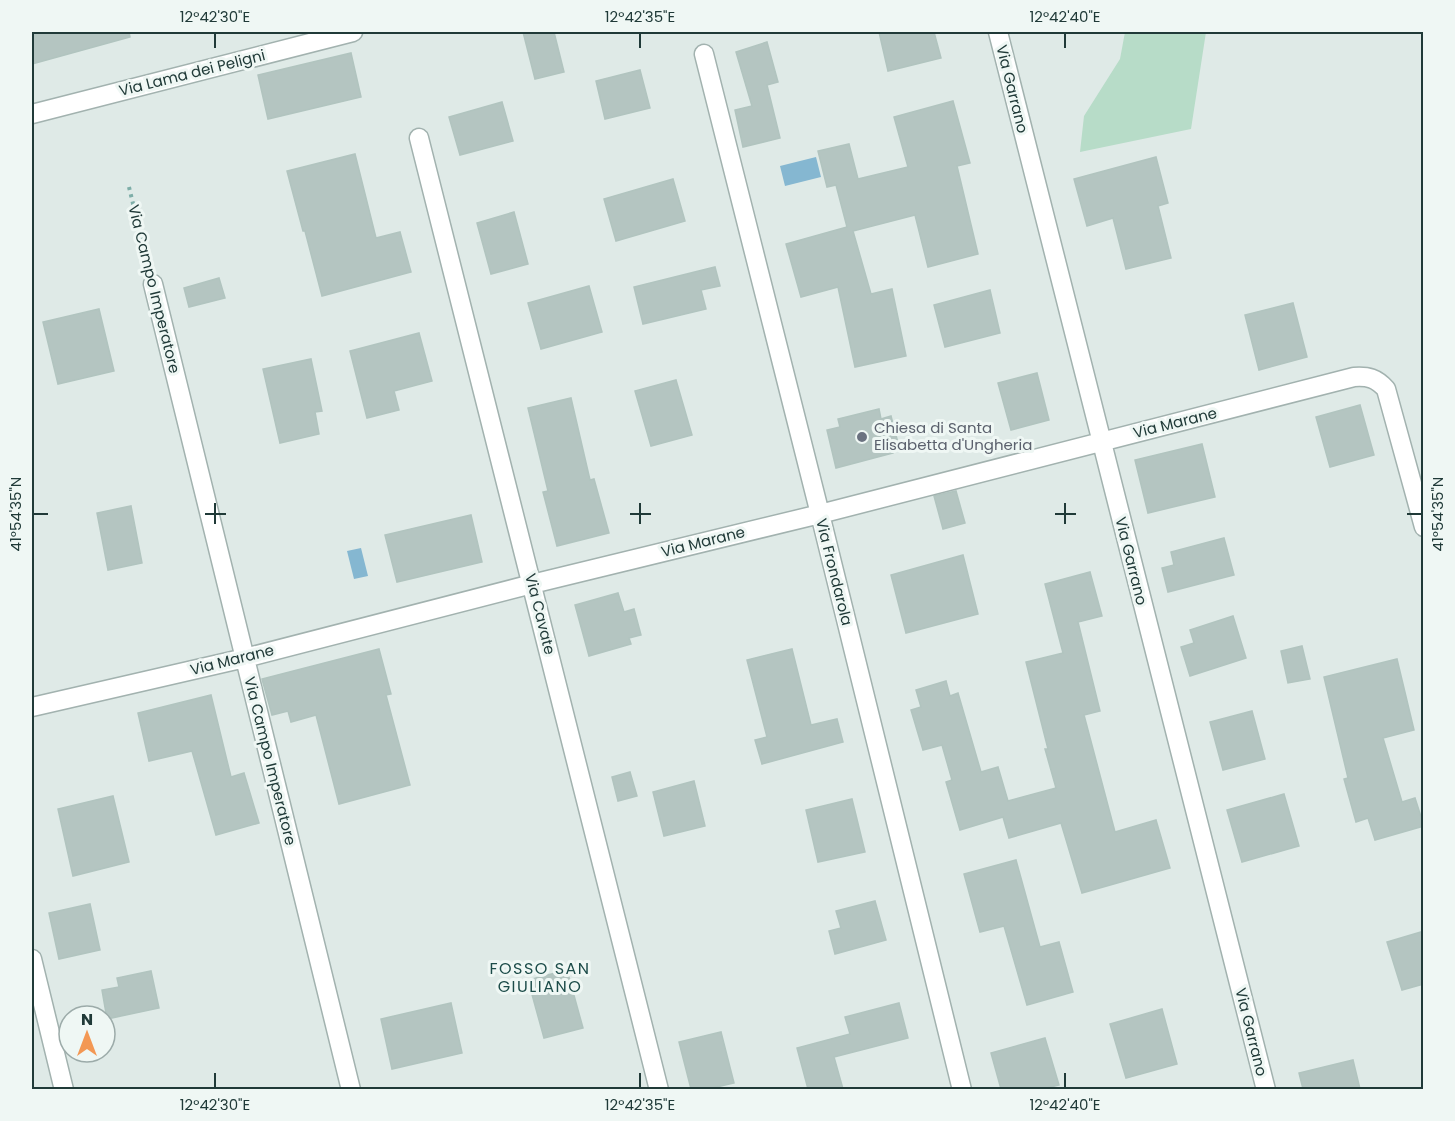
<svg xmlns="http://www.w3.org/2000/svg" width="1455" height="1121" font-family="Poppins,sans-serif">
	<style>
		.green { fill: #b7dcc8 }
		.water { fill: #85b7d1 }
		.building { fill: #b4c5c1; stroke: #b1c4bf; stroke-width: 1.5 }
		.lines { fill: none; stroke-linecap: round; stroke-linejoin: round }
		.minor-casing { stroke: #a2b2af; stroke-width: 21 }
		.path { stroke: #7eaea8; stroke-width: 4; stroke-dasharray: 3 4.5; stroke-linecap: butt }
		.minor { stroke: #fff; stroke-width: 18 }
		.ticks { fill: none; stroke: #203a38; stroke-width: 2 }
		.worship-dot { fill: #6b7280; stroke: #eff7f4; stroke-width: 2 }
		.labels { text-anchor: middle; stroke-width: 6; stroke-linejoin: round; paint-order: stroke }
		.street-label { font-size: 15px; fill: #203a38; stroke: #eff7f4 }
		.worship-label { font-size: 15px; fill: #5b616d; stroke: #eff7f4; text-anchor: start }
		.neighbourhood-label { font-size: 16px; letter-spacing: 1.5px; fill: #1c4c49; stroke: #eff7f4 }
		.neatline { fill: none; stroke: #203a38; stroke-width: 2 }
		.ticks-label { font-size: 15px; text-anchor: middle; fill: #203a38 }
	</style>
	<rect width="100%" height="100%" fill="#dfeae7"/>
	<!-- green -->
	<path class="green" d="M1125 32H1206L1191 129 1080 152 1084 116 1120 59Z"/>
	<!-- water -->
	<path class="water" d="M816 157 821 177 785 186 780 166Z
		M361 548 368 576 354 579 347 551Z"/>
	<!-- building -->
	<path class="building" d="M32 32H129L130 37 32 64Z
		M523 32H554L564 72 535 79Z
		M879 32H934L941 58 888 71Z
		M767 42 778 82 767 85 780 138 743 147 735 110 752 106 736 52Z
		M351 53 361 97 268 119 258 75Z
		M640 70 650 108 605 119 596 81Z
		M953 101 970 163 957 166 978 254 928 267 915 215 853 231 871 294 892 289 906 356 855 367 838 287 801 297 786 244 847 227 836 185 827 187 818 151 849 144 858 179 908 167 894 117Z
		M502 102 513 141 460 155 449 117Z
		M355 154 376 238 400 232 411 272 322 296 305 231H303L287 171Z
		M1156 157 1168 203 1158 206 1171 258 1126 269 1113 218 1087 226 1074 179Z
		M673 179 685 221 616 241 604 199Z
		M514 212 528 264 491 274 477 223Z
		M715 267 720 286 701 290 706 309 643 324 634 287Z
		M219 278 225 298 189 307 184 288Z
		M589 286 602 332 541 349 528 303Z
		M990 290 1000 333 945 347 934 305Z
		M1293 303 1307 357 1259 370 1245 315Z
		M99 309 114 371 58 384 43 322Z
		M419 333 432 381 394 391 399 410 367 418 350 351Z
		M311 359 322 411 315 412 319 434 280 443 263 369Z
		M1037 373 1049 420 1011 430 998 383Z
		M676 380 692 435 651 446 635 391Z
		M571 398 590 480 594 479 609 533 557 546 543 492 548 491 528 408Z
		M1360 405 1374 455 1330 467 1316 417Z
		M879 409 881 419 891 416 898 443 891 445 893 453 836 468 827 430 840 427 838 419Z
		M1202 444 1215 497 1148 513 1135 460Z
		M956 491 965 523 943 529 934 496Z
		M131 506 142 563 108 570 97 513Z
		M471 515 482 562 397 582 385 535Z
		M1224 538 1234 575 1168 592 1162 568 1174 565 1171 552Z
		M963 555 978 614 906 633 891 575Z
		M1090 572 1102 616 1078 622 1100 711 1084 715 1115 832 1156 820 1170 868 1082 893 1061 823 1009 838 1003 817 960 830 946 782 952 780 942 745 923 750 911 710 921 707 916 690 946 681 950 696 958 693 981 772 998 767 1008 801 1056 788 1045 749H1048L1026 662 1063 653 1045 584Z
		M618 593 624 612 634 609 641 635 629 638 631 644 589 656 575 605Z
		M1233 616 1246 658 1190 676 1181 647 1194 643 1190 630Z
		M1302 646 1310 679 1288 683 1281 651Z
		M379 649 391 694 386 695 410 785 339 804 316 715 291 722 288 711 272 715 262 679Z
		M792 649 811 725 837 719 843 742 762 764 755 740 767 737 747 660Z
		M1397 659 1414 730 1383 738 1402 802 1415 798 1424 826 1375 840 1368 818 1356 822 1344 779 1348 778 1324 677Z
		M211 695 231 777 244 773 259 823 216 835 192 751 149 761 138 713Z
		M1252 711 1265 759 1223 770 1210 722Z
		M630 772 637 796 618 801 612 777Z
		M694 781 705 826 664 836 653 792Z
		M1284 794 1299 846 1242 862 1227 810Z
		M113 796 129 862 73 876 58 809Z
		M852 799 865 852 818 862 806 810Z
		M1016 860 1040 947 1059 942 1073 992 1027 1005 1004 926 980 932 964 874Z
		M875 901 886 940 835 954 829 931 841 928 836 911Z
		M90 904 100 950 59 959 49 913Z
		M1424 931V984L1402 990 1387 942Z
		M567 970 583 1028 544 1038 528 980Z
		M151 971 159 1008 107 1019 102 990 119 987 117 978Z
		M451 1003 462 1053 392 1069 381 1019Z
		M899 1003 908 1038 834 1057 843 1089H808L797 1048 850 1034 845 1017Z
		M1162 1009 1177 1064 1126 1078 1110 1024Z
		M721 1032 734 1083 708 1089H691L679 1042Z
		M1045 1038 1059 1085 1043 1089H1001L991 1053Z
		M1353 1060 1360 1089H1303L1299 1073Z"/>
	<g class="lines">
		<defs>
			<path id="minor" d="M998 32 1266 1090
				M704 54 820 514 962 1090
				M32 114 353 32
				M419 138 659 1090
				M153 284 351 1090
				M32 707 245 658 532 584 820 514 1354 377C1368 376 1376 378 1386 389L1424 527
				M32 959 64 1090"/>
		</defs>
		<!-- minor casing -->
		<use href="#minor" class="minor-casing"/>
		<!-- path -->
		<path class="path" d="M129 187 148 266"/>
		<!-- minor -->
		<use href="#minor" class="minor"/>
	</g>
	<!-- ticks -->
	<path class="ticks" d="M215 33V48M640 33V48M1065 33V48M215 503V524M640 503V524M1065 503V524M33 514H48M205 514H226M630 514H651M1055 514H1076M1407 514H1422M215 1073V1088M640 1073V1088M1065 1073V1088"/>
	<!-- markers -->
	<circle class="worship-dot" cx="862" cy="437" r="6"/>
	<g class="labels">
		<!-- street labels -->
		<g class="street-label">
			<text transform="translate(192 73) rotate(-14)" y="5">Via Lama dei Peligni</text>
			<text transform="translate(1012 89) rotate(76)" y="5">Via Garrano</text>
			<text transform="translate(154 289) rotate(76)" y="5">Via Campo Imperatore</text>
			<text transform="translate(1175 423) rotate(-14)" y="5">Via Marane</text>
			<text transform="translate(703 542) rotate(-14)" y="5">Via Marane</text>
			<text transform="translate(1131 561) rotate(76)" y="5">Via Garrano</text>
			<text transform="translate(834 572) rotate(76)" y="5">Via Frondarola</text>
			<text transform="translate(540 614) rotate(76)" y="5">Via Cavate</text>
			<text transform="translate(232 660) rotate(-14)" y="5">Via Marane</text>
			<text transform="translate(270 761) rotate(76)" y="5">Via Campo Imperatore</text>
			<text transform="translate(1251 1032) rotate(76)" y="5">Via Garrano</text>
		</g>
		<!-- worship labels -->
		<g class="worship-label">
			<text x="874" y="433">Chiesa di Santa<tspan x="874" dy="17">Elisabetta d'Ungheria</tspan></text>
		</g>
		<!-- neighbourhood labels -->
		<g class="neighbourhood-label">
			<text x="540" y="974">FOSSO SAN<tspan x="540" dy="18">GIULIANO</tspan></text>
		</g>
	</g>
	<!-- border -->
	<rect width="1455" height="1121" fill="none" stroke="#eff7f4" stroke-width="66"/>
	<!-- north arrow -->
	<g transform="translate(87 1034)"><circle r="28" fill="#eff7f4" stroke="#9caba9" stroke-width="1.5"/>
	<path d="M0-4.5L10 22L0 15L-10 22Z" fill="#f39854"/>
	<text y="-9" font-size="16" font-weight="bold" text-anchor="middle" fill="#203a38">N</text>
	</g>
	<rect x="33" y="33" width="1389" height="1055" class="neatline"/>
	<g class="ticks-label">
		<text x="215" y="22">12°42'30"E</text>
		<text x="640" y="22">12°42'35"E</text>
		<text x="1065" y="22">12°42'40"E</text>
		<text transform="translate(16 514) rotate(-90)" y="5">41°54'35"N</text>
		<text transform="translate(1438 514) rotate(-90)" y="5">41°54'35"N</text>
		<text x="215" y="1110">12°42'30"E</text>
		<text x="640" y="1110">12°42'35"E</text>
		<text x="1065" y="1110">12°42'40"E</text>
	</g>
</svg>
